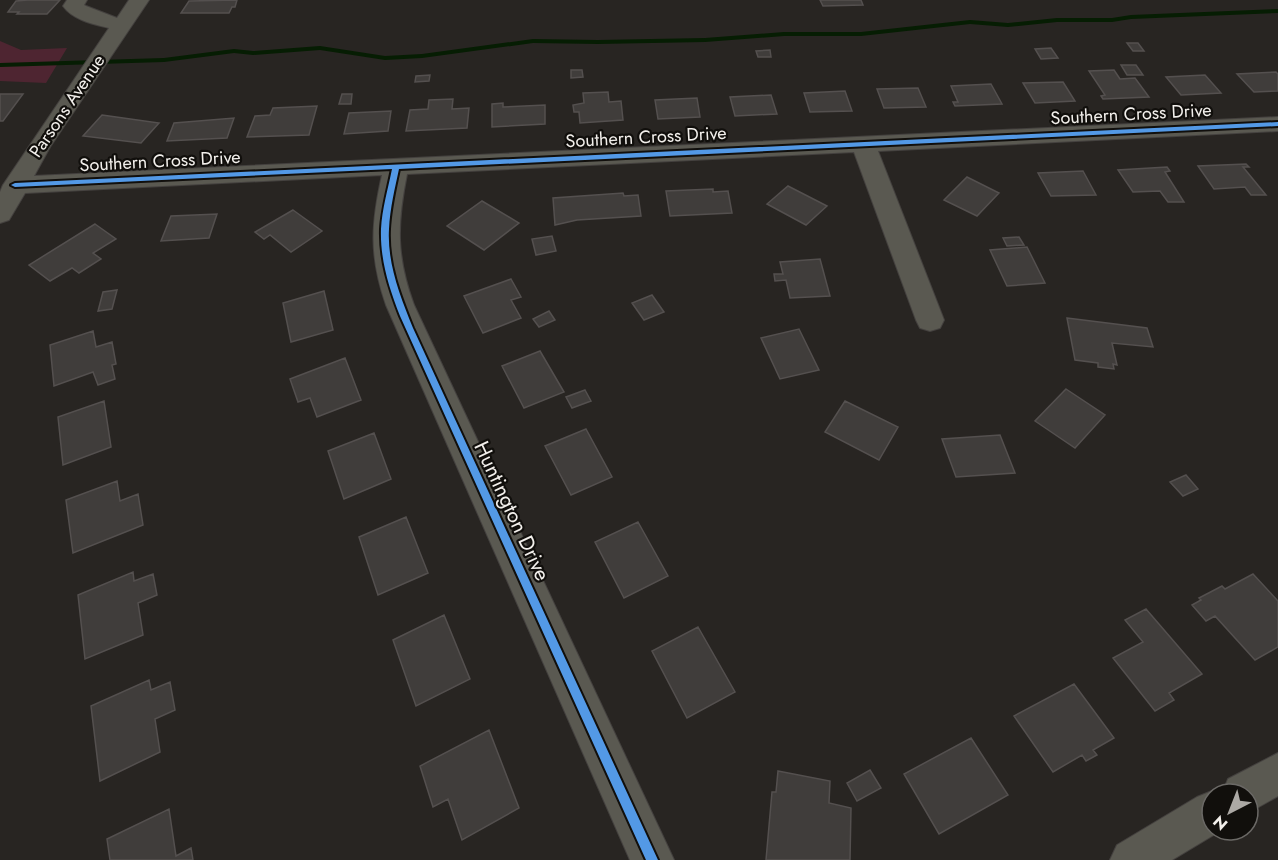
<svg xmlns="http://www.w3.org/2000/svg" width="1278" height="860" font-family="Jost,sans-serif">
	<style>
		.green { fill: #4e2531 }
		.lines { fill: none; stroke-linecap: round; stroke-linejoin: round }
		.stream { fill: #061d03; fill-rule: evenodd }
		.building { fill: #403d3b; stroke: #54504f; stroke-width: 1.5 }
		.minor-casing { stroke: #44413f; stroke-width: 2 }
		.minor { fill: #5a5951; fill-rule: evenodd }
		.cycleway-casing { stroke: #110f0c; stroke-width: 4 }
		.cycleway { fill: #5399e6; fill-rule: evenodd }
		.labels { text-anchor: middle; stroke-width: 4.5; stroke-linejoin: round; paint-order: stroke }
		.far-street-label { font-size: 18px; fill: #f3f0ec; stroke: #110f0c }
		.street-label { font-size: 21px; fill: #f3f0ec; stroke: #110f0c }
	</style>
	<rect width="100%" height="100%" fill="#282522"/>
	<!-- green -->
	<path class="green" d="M0 41 21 50 67 48 46 83 0 81Z"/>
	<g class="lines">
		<!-- stream -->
		<path class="stream" d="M1278 9V13L1131 19 1112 22H1057L1008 27 970 24 861 36H784L705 42 598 44 533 43 422 58 385 60 320 50 253 55 234 53 164 62 0 67V63L164 58 234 49 253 51 320 46 385 56 422 54 533 39 598 40 705 38 784 32H861L970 20 1008 23 1057 18H1112L1131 15Z"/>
	</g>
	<!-- building -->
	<path class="building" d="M28 0H60L47 14H17L19 12H8L16 1Z
		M237 0 235 7H232L229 13H181L189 1Z
		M820 0H861L863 5 823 6Z
		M1127 43H1138L1144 51H1133Z
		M1051 48 1058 58 1041 59 1035 49Z
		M770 50 771 57H758L756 51Z
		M1121 65H1136L1143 75H1127Z
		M571 70H582L583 77 571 78Z
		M1114 70 1120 79 1135 78 1149 97 1103 99 1101 96 1105 95 1089 71Z
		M1276 72 1278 74V91L1254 92 1237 74Z
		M430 75 429 81 415 82 416 76Z
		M1205 75 1221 93 1181 95 1166 77Z
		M1063 82 1075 101 1035 103 1023 83Z
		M991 84 1002 104 955 106 953 102H958L951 86Z
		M918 88 926 107 884 108 877 89Z
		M845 91 852 111 810 112 804 93Z
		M608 92 609 102 621 101 623 120 580 123 579 112H574L573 105 584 103 583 93Z
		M0 94H23L3 121H0Z
		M342 94H352L351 104H339Z
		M771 95 777 114 735 116 730 97Z
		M697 98 700 117 658 119 655 100Z
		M453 99 452 109 469 108 467 128 406 131 410 110 428 109 429 100Z
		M503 103V107L545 105V124L492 127V104Z
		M317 106 309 135 247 137 255 116 270 115 273 108Z
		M391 111 388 131 344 134 349 113Z
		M102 115 159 123 141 143 83 136Z
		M234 118 227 138 167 141 174 123Z
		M1246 164 1249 167H1243L1266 195H1251L1245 187 1214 189 1198 166Z
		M1167 167 1170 171 1165 172 1184 202H1168L1160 191 1133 192 1118 170Z
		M1083 171 1096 195 1051 196 1038 173Z
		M967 177 999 193 977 216 944 200Z
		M788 186 827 206 806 225 767 204Z
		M713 189V192L728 191 732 213 670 216 666 191Z
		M623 193 624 196 638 195 641 216 577 220 555 225 553 198Z
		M482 201 519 223 484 250 447 226Z
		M293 210 322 231 291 252 270 235 264 239 255 232Z
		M217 214 209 238 161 241 171 216Z
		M95 224 116 239 93 253 101 259 79 273 72 268 50 281 29 265Z
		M552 236 556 251 536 255 532 239Z
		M1019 237 1024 245 1007 246 1003 238Z
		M1027 247 1045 283 1007 286 990 250Z
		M820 259 830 296 790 298 786 280 775 281 774 274H783L780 262Z
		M511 279 521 297 511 300 521 318 483 333 464 296Z
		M117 290 112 309 98 311 103 292Z
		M324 291 333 330 291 342 283 303Z
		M652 295 664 312 644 320 632 303Z
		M549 311 555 320 539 327 533 319Z
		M1067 318 1147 328 1153 347 1112 343 1117 365 1113 364 1114 369 1098 367V363L1075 360Z
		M799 329 819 370 780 379 761 338Z
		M93 331 96 347 112 342 116 364 112 365 115 379 98 385 93 372 54 386 50 345Z
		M540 351 564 392 524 408 502 366Z
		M345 358 361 400 317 417 310 398 298 402 290 379Z
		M1066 389 1105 415 1075 448 1035 421Z
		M585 390 591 401 572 408 566 397Z
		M104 401 111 447 63 465 58 417Z
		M845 401 898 427 879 460 825 432Z
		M586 429 612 477 571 495 545 446Z
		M374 433 391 479 344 499 328 451Z
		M1000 435 1015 473 956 477 942 439Z
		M1186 475 1198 489 1183 496 1170 482Z
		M117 481 120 501 138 494 143 525 73 553 66 500Z
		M406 517 428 573 378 595 359 537Z
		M638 522 668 576 624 598 595 542Z
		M133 572 134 581 153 574 157 595 138 603 143 635 85 659 78 595Z
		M1253 574 1278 601V647L1255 660 1215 616 1206 621 1192 605 1201 600 1199 598 1222 586 1225 589Z
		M1146 609 1202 674 1169 693 1174 700 1155 711 1113 658 1143 642 1125 620Z
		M444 615 470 679 416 706 393 640Z
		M698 627 735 692 687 718 652 651Z
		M149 680 151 690 170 682 175 710 155 719 160 752 100 781 91 706Z
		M1074 684 1114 738 1093 750 1097 755 1086 761 1082 755 1053 772 1014 716Z
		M489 730 519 808 462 840 448 799 433 807 420 766Z
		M971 738 1008 795 939 834 904 774Z
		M870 770 881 788 857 801 847 783Z
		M778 771 830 781 829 803 851 808 850 860H766L772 792H776Z
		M169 809 176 856 191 848 193 860H110L107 839Z"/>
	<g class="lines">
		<defs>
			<path id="minor" d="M67 0H87L84 5 86 6 117 18 129 0H149L50 147 34 176 1278 117V131L878 151 944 320 940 328 930 331 920 328 916 320 854 152 407 174C397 224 396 256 414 305L674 860H630L386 305C369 256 371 224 382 175L25 193 9 220 0 223V192L3 185 109 28C93 24 73 20 63 6Z
				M1278 753V796L1248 813V794H1222L1228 779Z
				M1212 791 1219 794H1212V830H1222L1172 860H1110L1117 845 1197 797Z"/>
		</defs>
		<!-- minor casing -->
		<use href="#minor" class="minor-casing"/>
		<!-- minor -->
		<use href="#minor" class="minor"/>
		<defs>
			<path id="cycleway" d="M1278 122V126L399 169C395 188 390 208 389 229 387 263 400 296 413 328L658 860H646L400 316C389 288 380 260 381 229 382 209 388 189 392 169L15 187 11 185 15 183Z"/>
		</defs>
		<!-- cycleway casing -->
		<use href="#cycleway" class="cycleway-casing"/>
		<!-- cycleway -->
		<use href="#cycleway" class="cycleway"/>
	</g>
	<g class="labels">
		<!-- far-street labels -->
		<g class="far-street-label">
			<text transform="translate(67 106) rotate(-56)" y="6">Parsons Avenue</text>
			<text transform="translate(1131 114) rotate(-3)" y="6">Southern Cross Drive</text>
			<text transform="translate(646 137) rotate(-3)" y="6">Southern Cross Drive</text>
			<text transform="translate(160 161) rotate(-3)" y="6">Southern Cross Drive</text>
		</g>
		<!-- street labels -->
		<g class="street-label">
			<text transform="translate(512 511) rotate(65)" y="7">Huntington Drive</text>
		</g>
	</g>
	<!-- north arrow -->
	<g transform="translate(1230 812) rotate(222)"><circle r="28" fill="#110f0c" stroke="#6b6966" stroke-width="1.5"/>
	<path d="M0-4.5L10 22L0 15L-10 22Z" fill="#aca9a5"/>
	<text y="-9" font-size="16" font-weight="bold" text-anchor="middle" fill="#f3f0ec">N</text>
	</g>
</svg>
